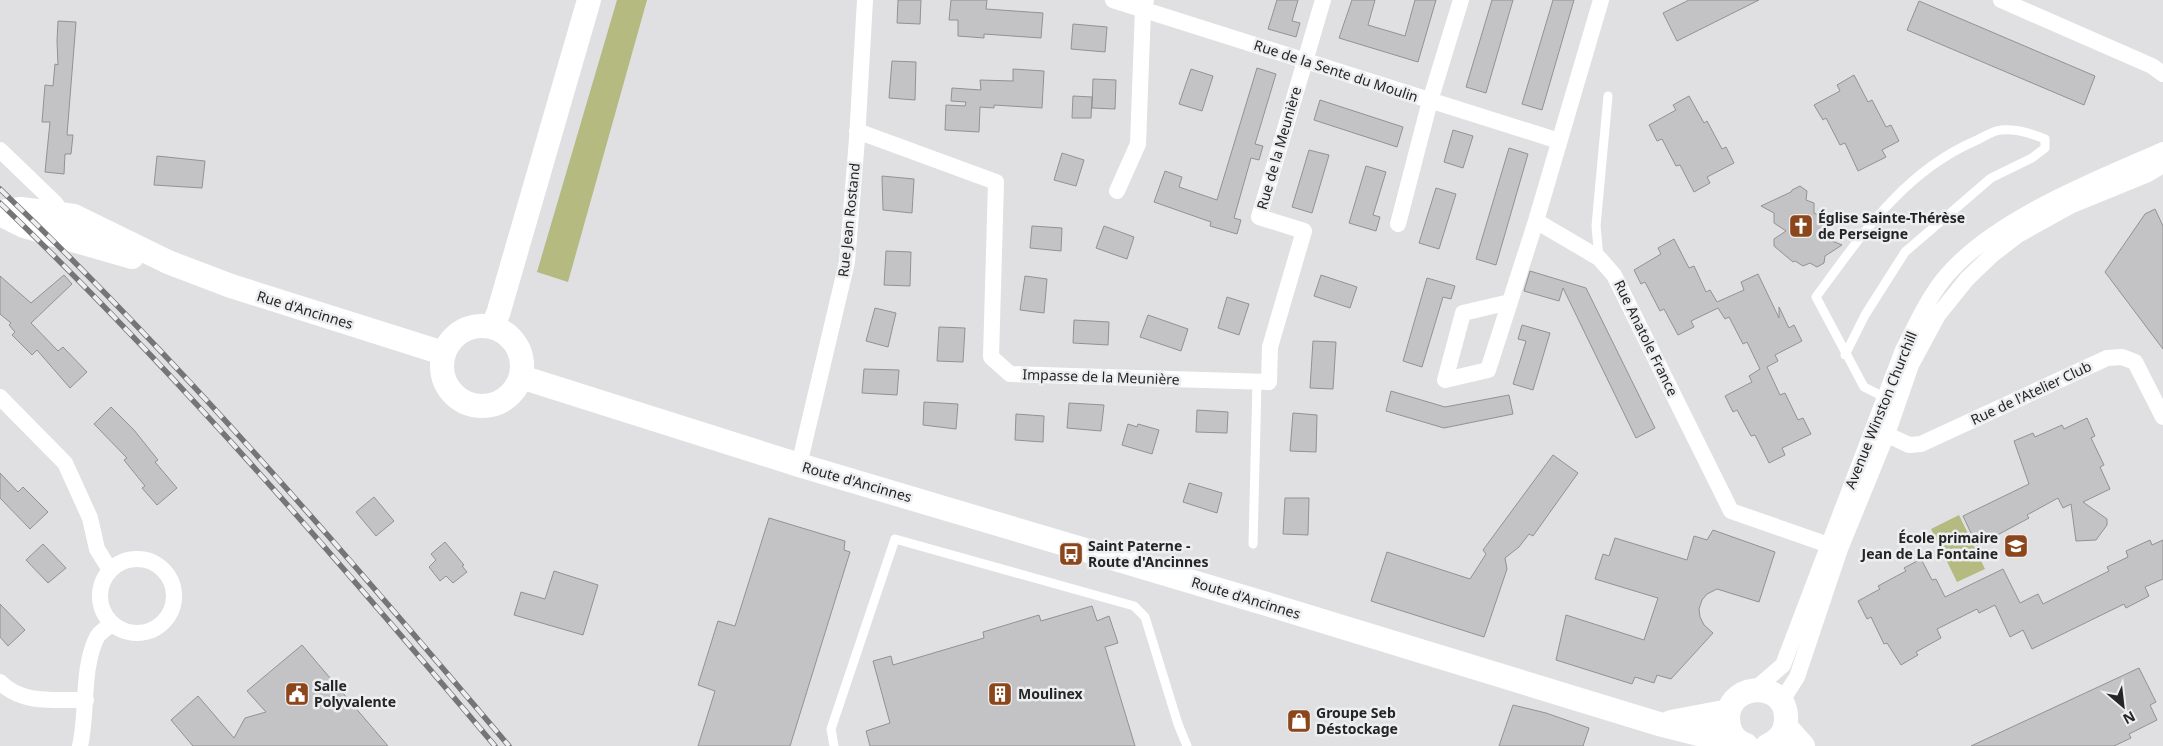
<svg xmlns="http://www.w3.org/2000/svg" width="2163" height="746" font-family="'Noto Sans',sans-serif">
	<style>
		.green { fill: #b4ba80 }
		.building { fill: #c3c3c5; stroke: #929294 }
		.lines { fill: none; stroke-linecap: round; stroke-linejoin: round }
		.service { stroke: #fff; stroke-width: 9 }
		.minor { stroke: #fff; stroke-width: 16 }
		.secondary { stroke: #fff; stroke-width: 24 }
		.rail-casing { stroke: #757576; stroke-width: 5.5 }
		.rail { stroke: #edeef0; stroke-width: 4; stroke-dasharray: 11; stroke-linecap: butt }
		.labels { text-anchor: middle; stroke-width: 5; stroke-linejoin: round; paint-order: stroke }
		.street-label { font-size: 14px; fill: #252525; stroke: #edeef0 }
		.poi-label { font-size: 14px; font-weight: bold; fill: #252525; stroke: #edeef0; text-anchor: start }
	</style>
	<rect width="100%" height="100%" fill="#e0e0e2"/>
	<!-- green -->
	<path class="green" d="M617 0H647L568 282 537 272Z
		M1959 515 1985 569 1957 582 1931 529Z"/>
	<!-- building -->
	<path class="building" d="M898 0H921L920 24 897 23Z
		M951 0H987L986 9 1043 13 1041 38 984 34V38L958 36V20H949Z
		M1277 0H1298L1292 21 1300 23 1296 37 1268 29Z
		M1352 0H1375L1368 25 1405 36 1415 0H1436L1418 62 1339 38Z
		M1492 0H1513L1486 93 1466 87Z
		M1553 0H1574L1542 110 1522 104Z
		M1689 0H1759L1677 41 1663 13Z
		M1919 1 2095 76 2084 105 1907 30Z
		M58 21 76 22 67 135H73L71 154H65L64 174 45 172 50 122H42L45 85 53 86 55 64 58 65 57 41Z
		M1073 24 1107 27 1105 52 1071 49Z
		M892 61 916 62 915 100 889 98Z
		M1257 68 1276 74 1255 144 1263 146 1259 160 1251 158 1234 218 1241 220 1237 234 1210 226 1211 222 1154 202 1165 171 1182 177 1179 187 1217 200Z
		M1013 69 1044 71 1042 108 994 105V108L980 107 979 132 945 130 946 105 965 106 966 102 951 101 952 88 981 90 980 80 1013 81Z
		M1191 69 1213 76 1202 111 1179 104Z
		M1854 75 1868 102 1872 100 1886 127 1891 125 1899 141 1882 150 1886 157 1858 171 1845 143 1840 145 1826 118 1823 120 1814 105 1840 91 1837 85Z
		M1093 79 1116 80 1115 109 1092 108Z
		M1073 96 1092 97 1091 118H1072Z
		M1689 96 1704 123 1707 121 1722 149 1726 147 1734 163 1707 177 1710 183 1694 192 1680 165 1676 166 1662 139 1657 141 1649 125 1676 110 1673 105Z
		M1320 100 1403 127 1397 147 1314 120Z
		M1453 130 1473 136 1463 168 1444 162Z
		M1509 148 1528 154 1496 265 1476 259Z
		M1309 150 1329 155 1312 213 1292 207Z
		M1062 153 1084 160 1076 186 1054 180Z
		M157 156 205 161 202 188 154 185Z
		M1366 166 1386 172 1373 215 1380 217 1376 231 1349 223Z
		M882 176 914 179 912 213 883 210Z
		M1800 186 1807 191 1806 200 1814 203V213L1820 216V225L1828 228 1827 239 1842 245 1825 256 1824 263 1817 267 1810 263 1803 266 1795 261 1793 262 1774 246V239L1786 231 1774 223V213L1761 206 1791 192 1792 190Z
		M1436 188 1456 194 1439 249 1419 243Z
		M2155 209 2163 226V349L2105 272 2145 214Z
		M1032 226 1062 228 1061 251 1030 248Z
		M1104 226 1134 237 1127 259 1096 248Z
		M1674 239 1689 268 1694 266 1706 292 1710 290 1717 302 1744 290 1741 282 1758 274 1779 318V307L1789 328 1794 325 1802 341 1775 355 1778 361 1767 367 1780 395 1785 393 1798 420 1803 418 1811 434 1782 448 1785 455 1769 463 1755 435 1751 436 1737 410 1733 412 1725 396 1752 382 1749 376 1760 369 1747 342 1743 344 1729 317 1725 319 1718 308 1691 321 1694 327 1678 335 1664 309 1660 311 1645 282 1641 284 1634 270 1661 254 1658 248Z
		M886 251 911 252 910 286 884 285Z
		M1530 271 1586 288 1655 428 1636 438 1563 288 1559 301 1524 291Z
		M64 275 72 284 31 323 58 351 63 347 87 372 70 388 37 350 32 355 12 335 15 332 9 325 11 323 0 314V276L31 303Z
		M1321 275 1357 287 1350 308 1314 296Z
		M1025 276 1047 279 1044 313 1020 310Z
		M1427 278 1455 286 1451 299 1443 297 1422 367 1403 361Z
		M1227 297 1249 304 1239 335 1218 328Z
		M875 308 896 313 888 347 866 341Z
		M1148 315 1188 329 1181 351 1140 337Z
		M1074 320 1109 322 1108 345 1073 343Z
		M1522 325 1550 333 1533 390 1513 384 1526 341 1518 339Z
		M939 327 965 328 963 362 937 361Z
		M1313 341 1336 342 1333 389 1310 388Z
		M864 369 899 370 897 395 862 393Z
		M1391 391 1445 407 1509 395 1513 414 1444 428 1386 411Z
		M924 402 958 404 956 429 923 425Z
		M1069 403 1104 405 1101 431 1067 428Z
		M111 407 134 430 158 460 155 462 177 488 157 505 142 488 145 486 124 460 127 458 94 424Z
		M1197 410 1228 412 1227 433 1196 432Z
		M1293 413 1317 415 1316 452 1290 451Z
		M1016 414 1044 416 1043 442 1015 440Z
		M2087 418 2095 436 2091 438 2104 465 2100 467 2110 489 2083 502 2107 519V525L2096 540 2076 541 2071 504 2063 508 2058 498 2027 515 2029 518 1977 546 1963 516 2029 484 2014 441 2033 433 2035 437 2062 425 2064 429Z
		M1128 424 1137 427 1138 424 1159 430 1152 454 1122 445Z
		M1553 455 1578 473 1533 536 1529 534 1519 547 1505 558 1507 569 1484 637 1371 601 1387 552 1470 579 1486 554 1483 550Z
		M0 473 18 492 23 487 48 512 30 529 0 498Z
		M1189 483 1222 493 1217 513 1183 502Z
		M374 497 394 521 376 536 356 512Z
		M1285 498H1309L1308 535 1283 534Z
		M769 518 845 541 844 550 850 552 790 746H698L715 691 698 685 718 621 735 626Z
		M1713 530 1775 552 1759 602 1717 589 1707 594 1702 600 1699 609 1700 617 1704 625 1713 633 1671 679 1657 675 1654 683 1635 677 1632 684 1556 660 1566 615 1644 640 1658 598 1595 579 1603 554 1609 556 1615 538 1687 560 1694 536 1707 540Z
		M2150 540 2152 545 2163 540V579L2145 587 2149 596 2126 608 2124 604 2032 649 2023 630 2010 637 1995 605 1979 613 1977 609 1937 629 1941 638 1916 652 1918 655 1901 665 1887 643 1884 644 1871 617 1867 619 1858 601 1880 589 1878 586 1906 571 1904 568 1921 559 1932 580 1936 579 1945 597 2003 569 2020 603 2038 594 2043 604 2109 571 2107 567 2128 557 2126 551Z
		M445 542 464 565 462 566 467 572 453 583 446 576 440 581 429 567 436 560 431 554Z
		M43 544 66 568 48 583 26 560Z
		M554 571 598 585 583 635 514 615 521 592 545 599Z
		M0 604 25 630 8 646 0 637Z
		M1092 606 1097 621 1109 616 1118 643 1105 647 1135 746H870L866 731 890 723 873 661 891 656 893 665 984 638 983 632 1039 615 1041 621Z
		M302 645 388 746H193L171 720 198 696 234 738 245 718 266 712 247 691Z
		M2139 668 2156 702 2150 705 2157 720 2129 734 2131 738 2114 746H1971Z
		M1513 705 1546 713 1589 728 1583 746H1499Z"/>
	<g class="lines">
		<!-- service -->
		<path class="service" d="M1599 258 1596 226 1608 96
			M1845 355 1865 315 1905 252 1991 178 2032 158 2045 148V139C2030 133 2012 127 1996 131 1989 133 1982 138 1975 141 1903 172 1861 236 1816 297L1864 387 1886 398
			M1253 544 1257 382
			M834 746 831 729 895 539 1134 606 1145 617 1178 724 1187 746"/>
		<!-- minor -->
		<path class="minor" d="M1113 0 1559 141
			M1601 0 1536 221 1599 258 1614 275 1731 511 1840 549
			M2001 0 2152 66 2163 74
			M857 131 996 182 991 357 1010 374 1269 382 1270 347 1304 231 1259 217 1323 0
			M0 150 55 203 67 219
			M1117 191 1138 144 1143 9 1146 0
			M1398 224 1430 101 1461 0
			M1510 302 1463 313 1445 380 1488 370 1536 221
			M0 397 65 463 90 518 97 549 110 570
			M1877 430 1909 445 1921 444 2107 358 2122 357 2135 362 2163 417
			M799 465 847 262 857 139 865 0
			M100 596a37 37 0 1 1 74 0a37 37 0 1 1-74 0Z
			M0 682C22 705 56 699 86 700
			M1754 690 1783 665 1903 350C1916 325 1928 297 1947 275 1996 218 2095 180 2163 150
			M1781 702 1797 677 1840 549 1887 434 1911 365 1938 315 1967 279 1992 255 2018 235 2072 205 2148 174 2163 165
			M80 746C88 712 81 669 97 637 100 632 107 628 111 624"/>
		<!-- secondary -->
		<path class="secondary" d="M0 212 21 209 74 216 168 262 231 286 443 353
			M0 214 24 226 132 257
			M442 366a40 40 0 1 1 80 0a40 40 0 1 1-80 0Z
			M492 326 498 314 589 0
			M521 377 799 465 1270 605 1659 724 1699 734 1734 737
			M1671 722 1729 711
			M1785 726 1803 746
			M1746 745C1737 742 1731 735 1729 726 1719 683 1788 676 1786 720 1786 733 1778 741 1767 746"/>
		<defs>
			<path id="rail" d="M0 189C182 363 346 554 509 746
				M0 203C177 373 337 559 495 746"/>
		</defs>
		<!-- rail casing -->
		<use href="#rail" class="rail-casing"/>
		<!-- rail -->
		<use href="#rail" class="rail"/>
	</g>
	<!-- icons -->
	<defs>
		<symbol id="church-square" viewBox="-11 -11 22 22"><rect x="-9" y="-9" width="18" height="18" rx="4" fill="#8b471b" stroke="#edeef0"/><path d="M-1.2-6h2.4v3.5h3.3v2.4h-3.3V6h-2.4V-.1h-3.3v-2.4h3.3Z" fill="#fff"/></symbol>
		<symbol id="school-square" viewBox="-11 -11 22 22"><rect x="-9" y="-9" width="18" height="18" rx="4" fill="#8b471b" stroke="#edeef0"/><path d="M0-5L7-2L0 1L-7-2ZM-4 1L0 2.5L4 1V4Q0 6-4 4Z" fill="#fff"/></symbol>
		<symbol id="bus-square" viewBox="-11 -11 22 22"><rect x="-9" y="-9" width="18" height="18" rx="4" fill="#8b471b" stroke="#edeef0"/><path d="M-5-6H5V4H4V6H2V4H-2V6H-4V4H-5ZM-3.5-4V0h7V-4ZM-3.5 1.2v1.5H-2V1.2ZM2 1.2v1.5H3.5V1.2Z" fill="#fff"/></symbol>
		<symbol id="civic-square" viewBox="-11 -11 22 22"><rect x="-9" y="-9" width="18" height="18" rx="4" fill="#8b471b" stroke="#edeef0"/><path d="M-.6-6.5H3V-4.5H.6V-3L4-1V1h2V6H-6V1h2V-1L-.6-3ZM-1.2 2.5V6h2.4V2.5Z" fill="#fff"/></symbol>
		<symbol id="building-square" viewBox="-11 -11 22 22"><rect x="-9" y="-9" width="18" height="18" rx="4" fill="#8b471b" stroke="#edeef0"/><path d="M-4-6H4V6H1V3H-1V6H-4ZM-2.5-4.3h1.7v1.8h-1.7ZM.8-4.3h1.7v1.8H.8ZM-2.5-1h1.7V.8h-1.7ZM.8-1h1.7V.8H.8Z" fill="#fff"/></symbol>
		<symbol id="shop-square" viewBox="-11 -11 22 22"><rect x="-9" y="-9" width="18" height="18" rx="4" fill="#8b471b" stroke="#edeef0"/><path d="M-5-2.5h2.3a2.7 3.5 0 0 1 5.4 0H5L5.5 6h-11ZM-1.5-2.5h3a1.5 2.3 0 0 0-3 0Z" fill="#fff"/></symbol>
	</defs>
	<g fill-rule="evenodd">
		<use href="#church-square" x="1787" y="212" width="28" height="28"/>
		<use href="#school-square" x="2002" y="532" width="28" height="28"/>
		<use href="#bus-square" x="1057" y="540" width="28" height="28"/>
		<use href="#civic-square" x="283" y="680" width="28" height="28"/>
		<use href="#building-square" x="986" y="680" width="28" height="28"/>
		<use href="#shop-square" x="1285" y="707" width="28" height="28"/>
	</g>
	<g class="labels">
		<!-- street labels -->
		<g class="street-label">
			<text transform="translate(1336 71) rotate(18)" y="5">Rue de la Sente du Moulin</text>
			<text transform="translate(1279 148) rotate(-74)" y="5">Rue de la Meunière</text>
			<text transform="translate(849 220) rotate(-84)" y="5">Rue Jean Rostand</text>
			<text transform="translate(305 310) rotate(17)" y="5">Rue d'Ancinnes</text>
			<text transform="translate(1646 338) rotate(64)" y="5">Rue Anatole France</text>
			<text transform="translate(1101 377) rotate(2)" y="5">Impasse de la Meunière</text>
			<text transform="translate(2031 393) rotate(-25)" y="5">Rue de l'Atelier Club</text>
			<text transform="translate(1881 410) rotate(-68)" y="5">Avenue Winston Churchill</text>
			<text transform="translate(857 482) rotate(16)" y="5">Route d'Ancinnes</text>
			<text transform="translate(1246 598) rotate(17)" y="5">Route d'Ancinnes</text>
		</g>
		<!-- poi labels -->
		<g class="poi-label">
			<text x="1818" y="223">Église Sainte-Thérèse<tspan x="1818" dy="16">de Perseigne</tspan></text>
			<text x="1998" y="543" text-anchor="end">École primaire<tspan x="1998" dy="16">Jean de La Fontaine</tspan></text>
			<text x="1088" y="551">Saint Paterne -<tspan x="1088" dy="16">Route d'Ancinnes</tspan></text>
			<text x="314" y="691">Salle<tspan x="314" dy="16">Polyvalente</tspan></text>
			<text x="1018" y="699">Moulinex</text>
			<text x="1316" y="718">Groupe Seb<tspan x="1316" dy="16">Déstockage</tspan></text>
		</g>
	</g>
	<!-- north arrow -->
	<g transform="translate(2123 706) rotate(152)" stroke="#edeef0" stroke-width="4" paint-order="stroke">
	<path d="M0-4L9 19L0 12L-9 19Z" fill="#252525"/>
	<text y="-8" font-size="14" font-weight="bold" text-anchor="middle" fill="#252525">N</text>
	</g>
</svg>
